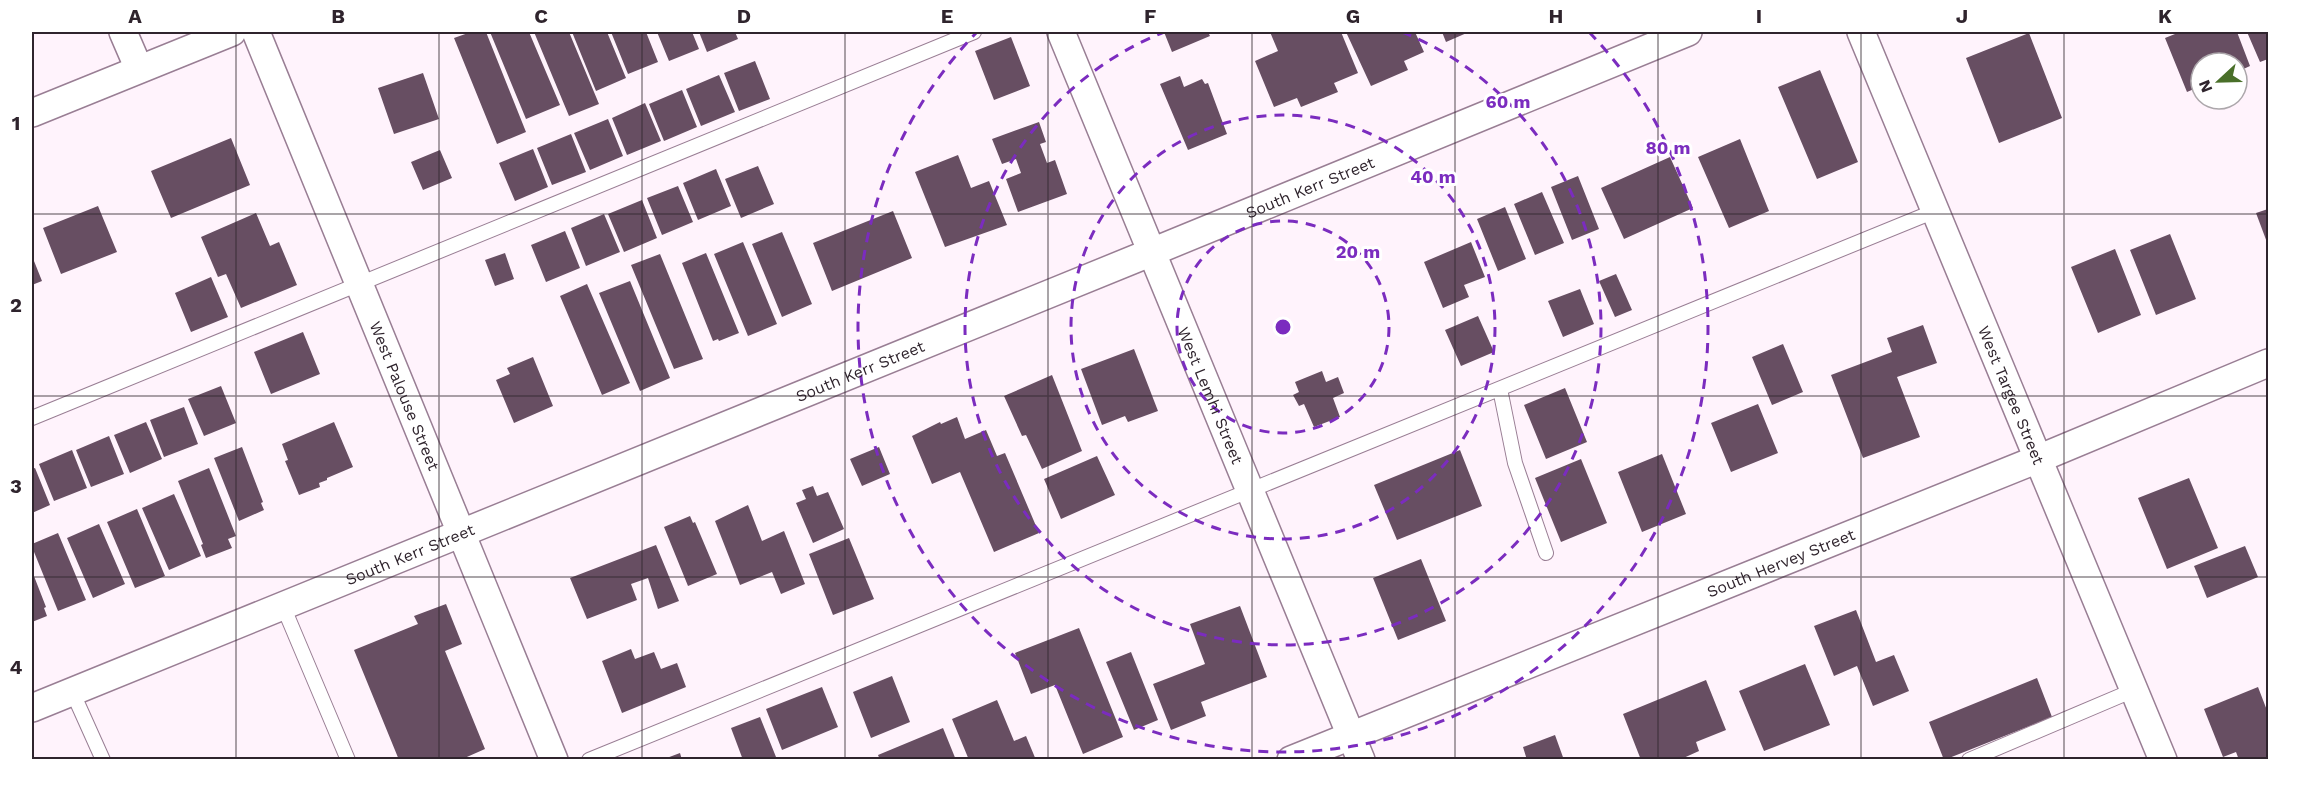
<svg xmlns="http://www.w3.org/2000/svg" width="2300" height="791" font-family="'Work Sans',sans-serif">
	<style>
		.building { fill: #674e62 }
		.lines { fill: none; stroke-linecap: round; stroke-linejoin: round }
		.lane-casing { stroke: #997e94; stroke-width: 16 }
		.street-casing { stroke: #997e94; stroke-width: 30 }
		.lane { stroke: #fff; stroke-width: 14 }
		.street { stroke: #fff; stroke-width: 27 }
		.grid { fill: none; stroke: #2f242d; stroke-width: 1.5; stroke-opacity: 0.55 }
		.ring { fill: none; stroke: #7b2cbf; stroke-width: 3; stroke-dasharray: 10 8 }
		.labels { text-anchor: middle; stroke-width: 6; stroke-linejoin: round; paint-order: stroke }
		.street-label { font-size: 16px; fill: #2f242d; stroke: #fff }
		.centre { fill: #7b2cbf; stroke: #fff; stroke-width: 3 }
		.ring-label { font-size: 18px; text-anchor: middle; font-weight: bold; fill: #7b2cbf; stroke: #fff; stroke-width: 6; stroke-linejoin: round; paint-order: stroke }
		.neatline { fill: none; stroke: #2f242d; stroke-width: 2 }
		.grid-label { font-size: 20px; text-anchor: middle; font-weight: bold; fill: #2f242d }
	</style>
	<rect width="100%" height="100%" fill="#fff3fc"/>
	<!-- building -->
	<path class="building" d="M471 32H486L526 132 497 144 454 38Z
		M490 32H529L560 105 526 119Z
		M534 32H569L599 104 569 116Z
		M572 32H607L626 78 596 91Z
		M611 32H646L658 62 628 74Z
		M657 32H692L699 49 669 61Z
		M699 32H735L738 39 707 52Z
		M1164 32H1208L1210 36 1172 52Z
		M1270 32H1341L1358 73 1334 83 1338 92 1301 107 1297 98 1274 107 1255 61 1278 51Z
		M1346 32H1415L1424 52 1404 61 1408 70 1371 86Z
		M1442 32H1469L1446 42Z
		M2180 32H2237L2250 66 2237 72V63H2201V86L2187 92 2165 38Z
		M2247 32H2268V59L2260 62Z
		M2029 33 2062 118 1999 143 1966 58Z
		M1011 37 1030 86 994 100 975 51Z
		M755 61 770 99 739 111 724 73Z
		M1820 70 1858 162 1817 179 1778 87Z
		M423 73 439 119 394 134 378 88Z
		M719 75 735 112 701 126 686 89Z
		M1180 76 1184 87 1202 79 1205 84 1208 83 1227 134 1188 150 1160 84Z
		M682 90 697 127 664 141 649 104Z
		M645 103 661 141 627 155 612 118Z
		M608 119 623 156 590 170 574 133Z
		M1039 122 1046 142 1040 144 1047 163 1055 160 1067 194 1018 212 1006 179 1021 173 1016 159 1002 164 992 139Z
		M571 134 586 172 552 185 537 148Z
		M231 138 250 185 171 218 151 171Z
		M1740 139 1769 211 1729 228 1698 157Z
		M533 149 548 187 515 201 499 163Z
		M440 150 452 178 423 190 411 162Z
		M958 155 971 188 989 181 1007 225 945 247 915 172Z
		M1670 157 1693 208 1624 239 1601 188Z
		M758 166 774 204 741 218 725 179Z
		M716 169 731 206 698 220 683 183Z
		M1578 176 1599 229 1572 240 1551 187Z
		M678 186 693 222 662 235 647 198Z
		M1542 192 1564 243 1535 255 1514 204Z
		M642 200 657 238 624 252 608 214Z
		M98 206 117 252 61 274 43 228Z
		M1505 207 1526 259 1498 271 1477 219Z
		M2268 209V245L2256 213Z
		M893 211 912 258 832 291 813 243Z
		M256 213 270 246 279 242 297 285 241 308 226 274 218 277 201 237Z
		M604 214 620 252 586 266 571 228Z
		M565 231 580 268 546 282 531 245Z
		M782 232 812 304 782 317 752 244Z
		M2170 234 2196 299 2156 315 2130 250Z
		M743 242 777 324 748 336 714 254Z
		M1471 242 1485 277 1464 285 1469 297 1443 308 1424 262Z
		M2115 249 2141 315 2098 333 2071 267Z
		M505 253 514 279 495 286 485 260Z
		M706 253 739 333 719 341 718 339 713 341 682 263Z
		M660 254 703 359 674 369 631 265Z
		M32 256 42 281 32 285Z
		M1616 274 1632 310 1615 317 1599 281Z
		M211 277 228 317 191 332 175 293Z
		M630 281 670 378 640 391 599 293Z
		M587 284 630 383 602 395 560 296Z
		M1580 289 1594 324 1563 337 1548 301Z
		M1478 316 1494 352 1461 366 1445 330Z
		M1923 325 1937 363 1897 377 1920 437 1863 458 1831 375 1892 352 1887 338Z
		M303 332 320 374 271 394 254 352Z
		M1783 344 1803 392 1772 405 1752 357Z
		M1134 349 1158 411 1128 422 1125 416 1102 425 1081 369Z
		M533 357 553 406 514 423 496 380 510 374 507 368Z
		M1322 371 1326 382 1338 377 1344 393 1333 398 1340 417 1314 427 1304 404 1299 406 1293 395 1299 392 1295 382Z
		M1052 375 1082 451 1042 469 1026 435 1022 436 1004 396Z
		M221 386 236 423 204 436 188 399Z
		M1565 388 1587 442 1546 459 1524 405Z
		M1758 404 1778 453 1731 472 1711 423Z
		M184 407 198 444 164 457 150 420Z
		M957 417 965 439 986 430 997 456 1005 453 1039 533 994 552 960 472 932 484 912 436 940 422 941 424Z
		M146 422 162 459 130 473 114 435Z
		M334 422 353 467 327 478V480L319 483 320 487 299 495 285 461 288 460 282 444Z
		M109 436 124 474 91 487 76 450Z
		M242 447 263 502 261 503 264 510 239 521 214 458Z
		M879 447 890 474 862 486 850 459Z
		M72 450 87 488 54 501 39 464Z
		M1460 450 1482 506 1397 540 1374 485Z
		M1662 454 1686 514 1642 532 1618 472Z
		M1097 456 1115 495 1061 519 1044 479Z
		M1581 459 1607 523 1561 542 1535 478Z
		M35 468 50 505 32 513V469Z
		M209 468 236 536 228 539 232 548 206 558 201 545 203 544 178 481Z
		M2189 478 2218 548 2167 569 2138 498Z
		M813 486 817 496 828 492 844 529 813 543 796 503 806 499 802 490Z
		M174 494 201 556 169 570 142 508Z
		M748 505 762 541 784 531 805 584 781 594 772 572 740 585 715 521Z
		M137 509 165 576 135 588 107 522Z
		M690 516 693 523 695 522 717 574 688 586 664 527Z
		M99 524 125 584 93 598 67 538Z
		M58 533 86 600 58 611 32 547V544Z
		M849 538 874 599 833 615 809 554Z
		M656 545 679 601 658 609 648 578 631 584 637 600 587 619 570 578Z
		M2245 546 2258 577 2207 598 2194 566Z
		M1421 559 1446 621 1398 640 1373 578Z
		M32 571 46 607 44 608 47 616 32 622Z
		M446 604 462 644 445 651 485 749 460 760H399L354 650 418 624 414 616Z
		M1240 606 1267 677 1201 702 1206 716 1171 730 1153 684 1205 664 1190 624Z
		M1856 610 1876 662 1894 655 1909 691 1873 706 1857 666 1834 676 1814 626Z
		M1079 628 1123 737 1083 754 1055 685 1031 694 1015 653Z
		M631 649 635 659 654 652 661 669 677 663 686 687 622 713 602 661Z
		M1131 652 1158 720 1134 730 1106 662Z
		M1805 664 1830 725 1764 751 1739 691Z
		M892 676 910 722 871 738 853 692Z
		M2037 678 2052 717 1944 760 1929 722Z
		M1706 680 1726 730 1696 742 1699 751 1679 760H1641L1623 714Z
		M822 687 838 727 782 750 766 709Z
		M2258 687 2268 713V760H2239L2236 752 2223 757 2204 709Z
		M997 700 1014 741 1026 736 1036 760H969L952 719Z
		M760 717 776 757 771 760H743L731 728Z
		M943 728 956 760H880L878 755Z
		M1555 735 1564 760H1527L1523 747Z
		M680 753 682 760H664V759Z"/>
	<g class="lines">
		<defs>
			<path id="lane" d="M1500 389 1515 463 1546 553
				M32 418 974 32
				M283 606 348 760
				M72 691 103 760
				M589 760 1935 211
				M1969 760 2134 690"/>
			<g id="street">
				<path d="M123 32 139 69"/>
				<path id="s1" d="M256 32 554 760"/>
				<path id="s2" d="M1061 32 1361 760"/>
				<path id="s3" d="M1861 32 2163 760"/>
				<path d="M32 113 232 32"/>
				<path id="s4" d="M32 708 1152 252 1688 32"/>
				<path id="s5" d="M1291 760 2038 459 2268 363"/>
			</g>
		</defs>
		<!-- lane casing -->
		<use href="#lane" class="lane-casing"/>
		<!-- street casing -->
		<use href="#street" class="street-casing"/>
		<!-- lane -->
		<use href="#lane" class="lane"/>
		<!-- street -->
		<use href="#street" class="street"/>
	</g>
	<!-- grid -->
	<path class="grid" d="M236 32V760M439 32V760M642 32V760M845 32V760M1048 32V760M1252 32V760M1455 32V760M1658 32V760M1861 32V760M2064 32V760M32 214H2268M32 396H2268M32 577H2268"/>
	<!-- distance rings -->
	<g class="ring">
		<circle cx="1283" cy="327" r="106"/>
		<circle cx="1283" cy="327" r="212"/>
		<path d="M1402 32A318 318 0 1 1 1164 32"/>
		<path d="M1589 32A425 425 0 1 1 977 32"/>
	</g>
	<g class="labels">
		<!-- street labels -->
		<g class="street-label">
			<text dy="6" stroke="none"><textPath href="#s4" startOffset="1380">South Kerr Street</textPath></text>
			<text dy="6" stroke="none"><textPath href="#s4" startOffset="894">South Kerr Street</textPath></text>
			<text dy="6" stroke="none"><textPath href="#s1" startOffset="393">West Palouse Street</textPath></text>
			<text dy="6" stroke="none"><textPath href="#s2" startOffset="393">West Lemhi Street</textPath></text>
			<text dy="6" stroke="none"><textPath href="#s3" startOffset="393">West Targee Street</textPath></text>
			<text dy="6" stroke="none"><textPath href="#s4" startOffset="408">South Kerr Street</textPath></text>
			<text dy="6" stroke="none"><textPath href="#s5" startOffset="528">South Hervey Street</textPath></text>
		</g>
	</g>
	<circle cx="1283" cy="327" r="9" class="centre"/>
	<g class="ring-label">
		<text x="1508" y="108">60 m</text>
		<text x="1668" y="154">80 m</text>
		<text x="1433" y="183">40 m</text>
		<text x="1358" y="258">20 m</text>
	</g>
	<!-- border -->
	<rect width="2300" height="791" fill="none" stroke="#ffffff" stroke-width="66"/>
	<!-- north arrow -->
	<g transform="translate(2219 81) rotate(248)"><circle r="28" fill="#ffffff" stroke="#aca7ab" stroke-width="1.5"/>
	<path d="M0-4.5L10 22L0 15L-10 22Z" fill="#496f29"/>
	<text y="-9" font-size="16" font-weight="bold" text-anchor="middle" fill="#2f242d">N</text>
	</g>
	<rect x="33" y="33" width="2234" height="725" class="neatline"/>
	<g class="grid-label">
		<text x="135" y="23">A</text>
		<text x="338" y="23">B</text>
		<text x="541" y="23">C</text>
		<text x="744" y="23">D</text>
		<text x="947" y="23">E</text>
		<text x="1150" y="23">F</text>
		<text x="1353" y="23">G</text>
		<text x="1556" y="23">H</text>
		<text x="1759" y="23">I</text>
		<text x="1962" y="23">J</text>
		<text x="2165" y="23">K</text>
		<text x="16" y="130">1</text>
		<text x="16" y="312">2</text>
		<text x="16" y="493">3</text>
		<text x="16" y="674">4</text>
	</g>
</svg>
